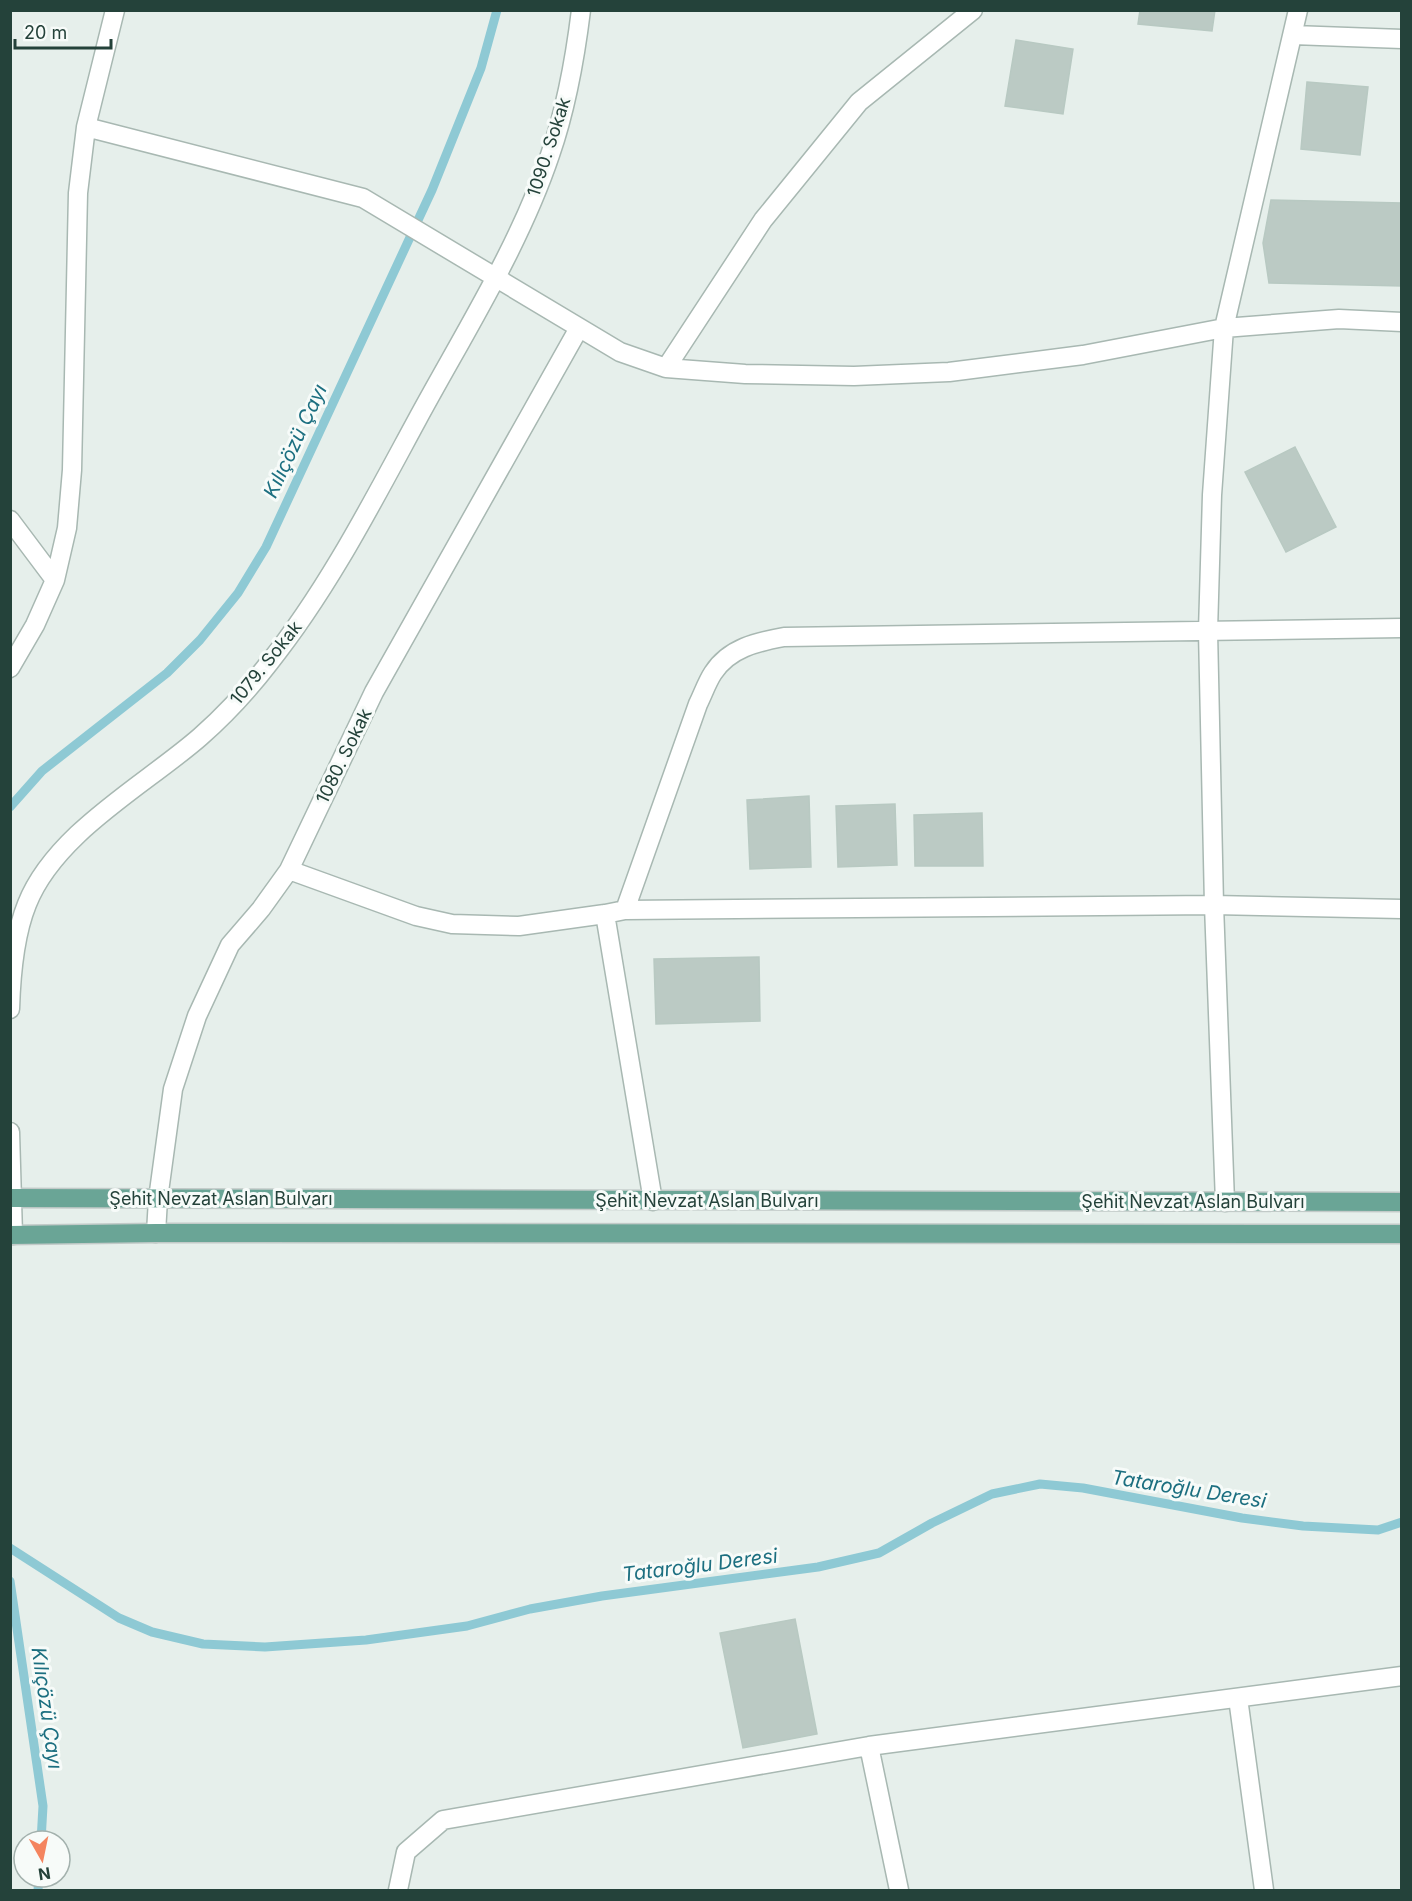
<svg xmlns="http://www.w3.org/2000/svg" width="1412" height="1901" font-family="Inter,sans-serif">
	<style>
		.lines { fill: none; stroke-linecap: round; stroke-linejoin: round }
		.stream { stroke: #8ec9d4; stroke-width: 9 }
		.building { fill: #bbcac4; stroke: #b8c9c2; stroke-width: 1.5 }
		.minor-casing { stroke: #a8b8b2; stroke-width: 21 }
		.major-casing { stroke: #c2cac8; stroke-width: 21 }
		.minor { stroke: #fff; stroke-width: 18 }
		.major { stroke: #6aa596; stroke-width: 18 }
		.labels { text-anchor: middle; stroke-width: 6; stroke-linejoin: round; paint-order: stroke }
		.street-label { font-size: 18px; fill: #24423a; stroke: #f7fbf9 }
		.water-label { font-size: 20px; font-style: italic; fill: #1c6f80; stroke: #f7fbf9 }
	</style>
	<rect width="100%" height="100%" fill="#e6efeb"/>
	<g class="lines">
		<!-- stream -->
		<path class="stream" d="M10 807 42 771 167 673 200 640 238 593 266 547 432 190 481 68 497 10
			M10 1548 119 1618 152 1632 203 1644 265 1647 366 1640 467 1626 530 1609 602 1596 818 1567 879 1553 932 1523 992 1494 1040 1484 1083 1488 1242 1518 1303 1526 1378 1530 1402 1522
			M10 1581 43 1806 41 1841
			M38 1890 39 1877"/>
	</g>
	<!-- building -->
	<path class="building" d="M1140 10H1215L1212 31 1138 24Z
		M1016 40 1073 49 1063 114 1005 106Z
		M1307 82 1368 87 1360 155 1301 149Z
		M1271 200 1402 203V286L1269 283 1263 243Z
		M1295 447 1336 527 1286 552 1245 472Z
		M809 796 811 867 750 869 747 800Z
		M895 804 897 865 838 867 836 806Z
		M982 813 983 866H915L914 815Z
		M759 957 760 1021 656 1024 654 959Z
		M795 1619 817 1734 743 1748 720 1633Z"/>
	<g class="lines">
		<defs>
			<path id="minor" d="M1293 35 1402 39
				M86 127 363 198 620 352 666 368 745 374 854 376 949 372 1083 355 1224 328 1339 319 1402 322
				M666 368 763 220 859 102 973 10
				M10 520 55 580
				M10 668 35 625 55 580 67 528 72 470 78 193 86 127 115 10
				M289 870 416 916 452 924 519 926 605 914 625 910 1214 905 1402 909
				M625 910 698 704C703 694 707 682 713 673 729 648 757 642 784 637L1402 628
				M605 914 653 1201
				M10 1009C11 975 14 936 27 904 55 833 145 785 200 737 225 715 249 689 269 663 328 589 372 503 417 420 463 335 519 247 550 155 566 109 575 59 581 10
				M10 1132 13 1235
				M1225 1202 1214 905 1208 631 1212 495 1224 328 1298 10
				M156 1233 158 1199 173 1089 197 1016 230 945 261 909 289 870 374 692 579 328
				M1238 1698 1264 1890
				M869 1746 899 1890
				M398 1890 406 1852 443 1820 869 1746 1402 1676"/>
			<path id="major" d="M10 1198 1402 1202
				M10 1235 156 1233 1402 1234"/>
		</defs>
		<!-- minor casing -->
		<use href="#minor" class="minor-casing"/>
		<!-- major casing -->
		<use href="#major" class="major-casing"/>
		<!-- minor -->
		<use href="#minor" class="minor"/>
		<!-- major -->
		<use href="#major" class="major"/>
	</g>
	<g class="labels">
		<!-- street labels -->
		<g class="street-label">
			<text transform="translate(549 147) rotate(-72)" y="6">1090. Sokak</text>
			<text transform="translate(266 663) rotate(-51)" y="6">1079. Sokak</text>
			<text transform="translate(344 756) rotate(-64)" y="6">1080. Sokak</text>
			<text x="221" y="1205">Şehit Nevzat Aslan Bulvarı</text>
			<text x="707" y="1207">Şehit Nevzat Aslan Bulvarı</text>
			<text x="1193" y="1208">Şehit Nevzat Aslan Bulvarı</text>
		</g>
		<!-- water labels -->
		<g class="water-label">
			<text transform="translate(295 441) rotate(-65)" y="7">Kılıçözü Çayı</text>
			<text transform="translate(1189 1489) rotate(9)" y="7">Tataroğlu Deresi</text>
			<text transform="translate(700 1565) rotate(-7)" y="7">Tataroğlu Deresi</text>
			<text transform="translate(47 1708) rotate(82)" y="7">Kılıçözü Çayı</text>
		</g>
	</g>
	<!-- border -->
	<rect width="1412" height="1901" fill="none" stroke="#24423a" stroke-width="24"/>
	<!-- north arrow -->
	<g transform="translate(42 1859) rotate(171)"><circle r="28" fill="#f7fbf9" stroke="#a3b1ad" stroke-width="1.5"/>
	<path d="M0-4.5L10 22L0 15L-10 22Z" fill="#f4845f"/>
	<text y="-9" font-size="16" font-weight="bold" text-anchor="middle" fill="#24423a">N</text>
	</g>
	<!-- scale -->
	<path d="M15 39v9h96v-9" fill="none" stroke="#24423a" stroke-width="3"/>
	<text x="24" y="39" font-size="18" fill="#24423a" stroke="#f7fbf9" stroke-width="4.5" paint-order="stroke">20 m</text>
</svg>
